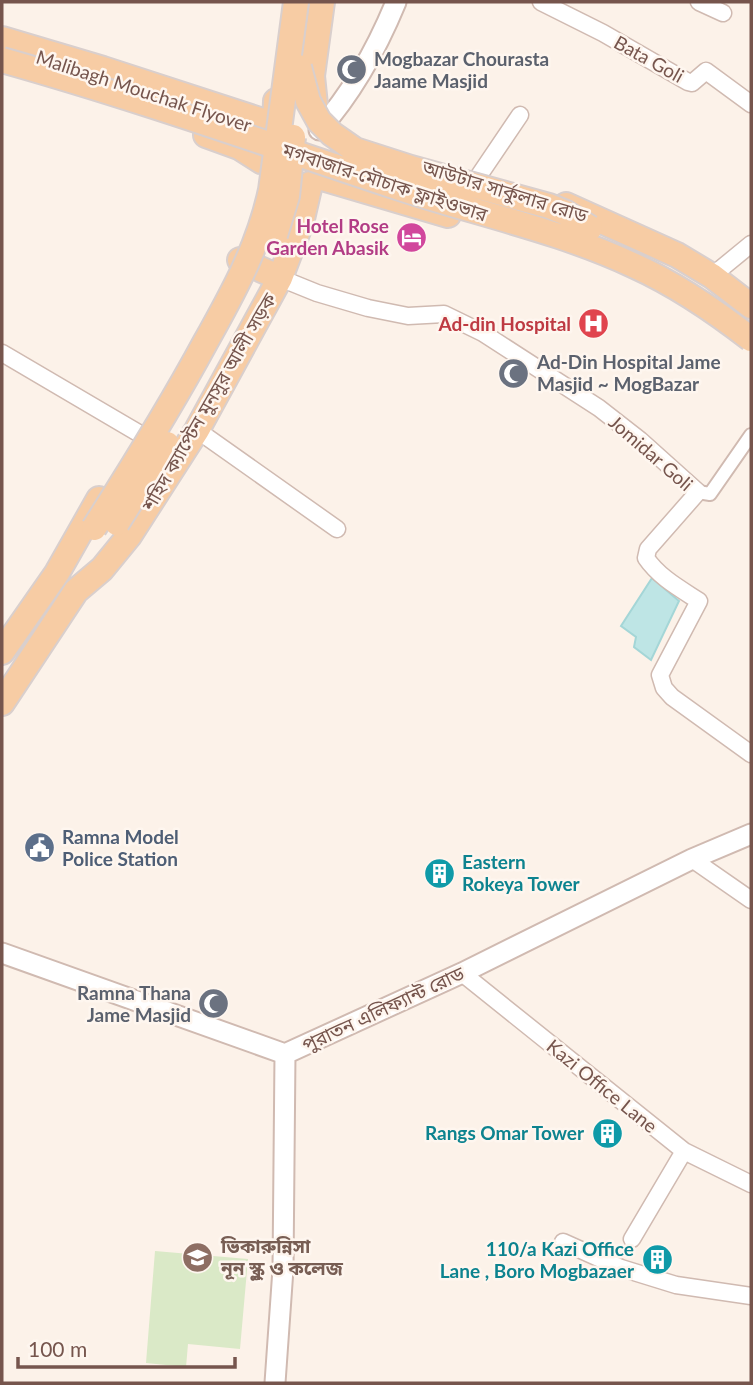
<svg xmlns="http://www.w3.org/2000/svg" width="753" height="1385" font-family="Lato,'Noto Sans Bengali',sans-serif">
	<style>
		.green { fill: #dae9c7 }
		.water { fill: #bee5e5; stroke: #a4d6d7; stroke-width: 2 }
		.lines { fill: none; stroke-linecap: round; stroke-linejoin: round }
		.pedestrian-casing { stroke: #d0bab1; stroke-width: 16 }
		.minor-casing { stroke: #d0bab1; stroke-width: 19 }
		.tertiary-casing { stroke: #d0bab1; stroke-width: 23 }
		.primary-casing { stroke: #d9cfcd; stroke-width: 28 }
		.pedestrian { stroke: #fff; stroke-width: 12 }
		.minor { stroke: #fff; stroke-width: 16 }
		.tertiary { stroke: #fff; stroke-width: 19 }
		.primary { stroke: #f7cca4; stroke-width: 24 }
		.primary-bridge-casing { stroke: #d9cfcd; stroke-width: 28; stroke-linecap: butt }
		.primary-bridge { stroke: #f7cca4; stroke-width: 24 }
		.labels { text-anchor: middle; stroke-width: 5; stroke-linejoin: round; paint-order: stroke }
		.worship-label { font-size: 19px; font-weight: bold; fill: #5b616d; stroke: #fef6ef; text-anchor: start }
		.street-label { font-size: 19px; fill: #76554d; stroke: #fef6ef }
		.hotel-label { font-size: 19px; font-weight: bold; fill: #b23c85; stroke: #fef6ef; text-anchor: end }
		.health-label { font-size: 19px; font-weight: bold; fill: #be3a42; stroke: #fef6ef; text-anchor: end }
		.service-label { font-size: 19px; font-weight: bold; fill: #4e5e75; stroke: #fef6ef; text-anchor: start }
		.culture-label { font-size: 19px; font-weight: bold; fill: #0d838f; stroke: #fef6ef; text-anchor: end }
		.education-label { font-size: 19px; font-weight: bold; fill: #785e54; stroke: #fef6ef; text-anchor: start }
	</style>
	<rect width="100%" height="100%" fill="#fcf2e9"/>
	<!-- green -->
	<path class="green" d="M155 1251 248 1259 240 1349 188 1344 186 1367 146 1363Z"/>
	<!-- water -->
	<path class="water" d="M652 578 679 601 651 660 634 647 636 637 621 626Z"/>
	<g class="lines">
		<defs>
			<path id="pedestrian" d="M698 492 710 494 751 435"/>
			<path id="minor" d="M541 2 603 33 688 82 692 83 706 71 751 104
				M699 2 723 13
				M476 180 520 115
				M712 276 751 244
				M280 278 317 293 368 308 408 316 444 314 483 333 599 408 640 440 698 492 648 549 646 558C659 577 679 588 699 601L660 675 664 688 672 697 751 754
				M2 353 140 434
				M197 430 337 529
				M692 859 751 900
				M462 973 684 1151 751 1184
				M632 1239 684 1151
				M563 1242 621 1268 676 1285 751 1296"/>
			<path id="tertiary" d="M319 130C353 92 377 48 396 2
				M2 953 285 1054 462 973 692 859 751 834
				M275 1383 283 1269 285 1054"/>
			<path id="primary" d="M2 39 103 69 275 125 276 101
				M315 105 312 76 322 2
				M206 135 239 147 261 161
				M319 177 448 215
				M566 205 677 255 712 276 751 306
				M240 260 280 278
				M2 652 57 573 99 499
				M2 703 76 591 102 569 129 536 197 430 280 278 301 223 310 184"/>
		</defs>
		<!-- pedestrian casing -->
		<use href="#pedestrian" class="pedestrian-casing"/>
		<!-- minor casing -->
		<use href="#minor" class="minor-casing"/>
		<!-- tertiary casing -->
		<use href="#tertiary" class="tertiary-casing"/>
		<!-- primary casing -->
		<use href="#primary" class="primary-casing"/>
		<!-- pedestrian -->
		<use href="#pedestrian" class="pedestrian"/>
		<!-- minor -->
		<use href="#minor" class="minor"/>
		<!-- tertiary -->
		<use href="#tertiary" class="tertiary"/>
		<!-- primary -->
		<use href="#primary" class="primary"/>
		<defs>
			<path id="primary-bridge" d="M2 60C134 97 264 143 394 186 474 213 559 230 635 266 677 285 715 311 751 339
				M299 67 308 101 319 121 332 134 355 150 411 168 549 206 566 213 590 228
				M275 235 287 196 293 137
				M117 523 167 444
				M94 528C133 467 171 406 205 343 233 293 259 246 271 190L296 2"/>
		</defs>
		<!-- primary-bridge casing -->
		<use href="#primary-bridge" class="primary-bridge-casing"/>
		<!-- primary-bridge -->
		<use href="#primary-bridge" class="primary-bridge"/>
	</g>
	<!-- icons -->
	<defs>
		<symbol id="mosque-disc" viewBox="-11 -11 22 22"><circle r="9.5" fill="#6b7280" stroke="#fef6ef"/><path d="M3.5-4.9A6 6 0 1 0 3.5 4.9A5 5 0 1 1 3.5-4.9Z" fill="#fff"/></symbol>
		<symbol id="hotel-disc" viewBox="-11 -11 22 22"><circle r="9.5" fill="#d1479c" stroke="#fef6ef"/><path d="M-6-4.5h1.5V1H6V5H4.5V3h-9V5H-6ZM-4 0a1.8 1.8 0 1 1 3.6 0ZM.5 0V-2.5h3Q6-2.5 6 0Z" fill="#fff"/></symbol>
		<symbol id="hospital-disc" viewBox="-11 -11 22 22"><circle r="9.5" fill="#e0444e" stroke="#fef6ef"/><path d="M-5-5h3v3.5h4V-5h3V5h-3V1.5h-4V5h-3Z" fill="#fff"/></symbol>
		<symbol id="civic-disc" viewBox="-11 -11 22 22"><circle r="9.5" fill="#5c6f8a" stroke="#fef6ef"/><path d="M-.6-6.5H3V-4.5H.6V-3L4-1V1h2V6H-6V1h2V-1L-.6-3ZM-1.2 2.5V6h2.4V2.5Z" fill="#fff"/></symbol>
		<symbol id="building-disc" viewBox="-11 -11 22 22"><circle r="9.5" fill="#0f9aa8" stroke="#fef6ef"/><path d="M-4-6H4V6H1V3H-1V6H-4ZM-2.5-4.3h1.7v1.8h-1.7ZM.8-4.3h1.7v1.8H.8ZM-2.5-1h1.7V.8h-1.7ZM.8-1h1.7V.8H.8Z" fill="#fff"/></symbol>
		<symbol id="university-disc" viewBox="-11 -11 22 22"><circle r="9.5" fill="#8d6e63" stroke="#fef6ef"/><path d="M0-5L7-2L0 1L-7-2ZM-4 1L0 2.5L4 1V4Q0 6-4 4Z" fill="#fff"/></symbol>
	</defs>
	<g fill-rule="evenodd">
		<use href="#mosque-disc" x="334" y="52" width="35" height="35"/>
		<use href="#hotel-disc" x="394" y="220" width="35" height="35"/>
		<use href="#hospital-disc" x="576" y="306" width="35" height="35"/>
		<use href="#mosque-disc" x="496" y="356" width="35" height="35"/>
		<use href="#civic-disc" x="22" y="830" width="35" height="35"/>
		<use href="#building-disc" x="422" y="856" width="35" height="35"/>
		<use href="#mosque-disc" x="196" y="986" width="35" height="35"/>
		<use href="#building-disc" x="590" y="1116" width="35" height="35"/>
		<use href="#university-disc" x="180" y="1240" width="35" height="35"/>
		<use href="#building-disc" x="640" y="1242" width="35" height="35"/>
	</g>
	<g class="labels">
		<!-- worship labels -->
		<g class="worship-label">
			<text x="374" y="66">Mogbazar Chourasta<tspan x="374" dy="22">Jaame Masjid</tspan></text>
			<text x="537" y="369">Ad-Din Hospital Jame<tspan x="537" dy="22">Masjid ~ MogBazar</tspan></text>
			<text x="191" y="1000" text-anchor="end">Ramna Thana<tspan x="191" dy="22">Jame Masjid</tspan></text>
		</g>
		<!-- street labels -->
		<g class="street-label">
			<text transform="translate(649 59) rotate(29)" y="7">Bata Goli</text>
			<text transform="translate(144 91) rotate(18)" y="7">Malibagh Mouchak Flyover</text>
			<text transform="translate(385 182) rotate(18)" y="7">মগবাজার-মৌচাক ফ্লাইওভার</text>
			<text transform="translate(505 191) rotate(17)" y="7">আউটার সার্কুলার রোড</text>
			<text transform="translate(209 402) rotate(-60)" y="7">শহিদ ক্যাপ্টেন মুনসুর আলী সড়ক</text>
			<text transform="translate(651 453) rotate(41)" y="7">Jomidar Goli</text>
			<text transform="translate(383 1009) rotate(-25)" y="7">পুরাতন এলিফ্যান্ট রোড</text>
			<text transform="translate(602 1086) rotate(39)" y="7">Kazi Office Lane</text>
		</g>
		<!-- hotel labels -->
		<g class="hotel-label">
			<text x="389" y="233">Hotel Rose<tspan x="389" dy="22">Garden Abasik</tspan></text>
		</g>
		<!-- health labels -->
		<g class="health-label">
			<text x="571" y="331">Ad-din Hospital</text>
		</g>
		<!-- service labels -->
		<g class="service-label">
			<text x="62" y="844">Ramna Model<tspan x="62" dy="22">Police Station</tspan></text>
		</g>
		<!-- culture labels -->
		<g class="culture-label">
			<text x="462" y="869" text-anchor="start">Eastern<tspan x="462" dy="22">Rokeya Tower</tspan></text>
			<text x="584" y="1140">Rangs Omar Tower</text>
			<text x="634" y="1256">110/a Kazi Office<tspan x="634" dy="22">Lane , Boro Mogbazaer</tspan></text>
		</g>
		<!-- education labels -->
		<g class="education-label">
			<text x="221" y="1253">ভিকারুন্নিসা<tspan x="221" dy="22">নূন স্কুল ও কলেজ</tspan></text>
		</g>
	</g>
	<!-- border -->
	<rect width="753" height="1385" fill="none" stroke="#76554d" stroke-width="7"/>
	<!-- scale -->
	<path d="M18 1357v10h217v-10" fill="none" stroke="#76554d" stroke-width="3.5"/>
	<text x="28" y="1357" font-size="21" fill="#76554d" stroke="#fef6ef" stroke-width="5" paint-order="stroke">100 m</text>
</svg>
